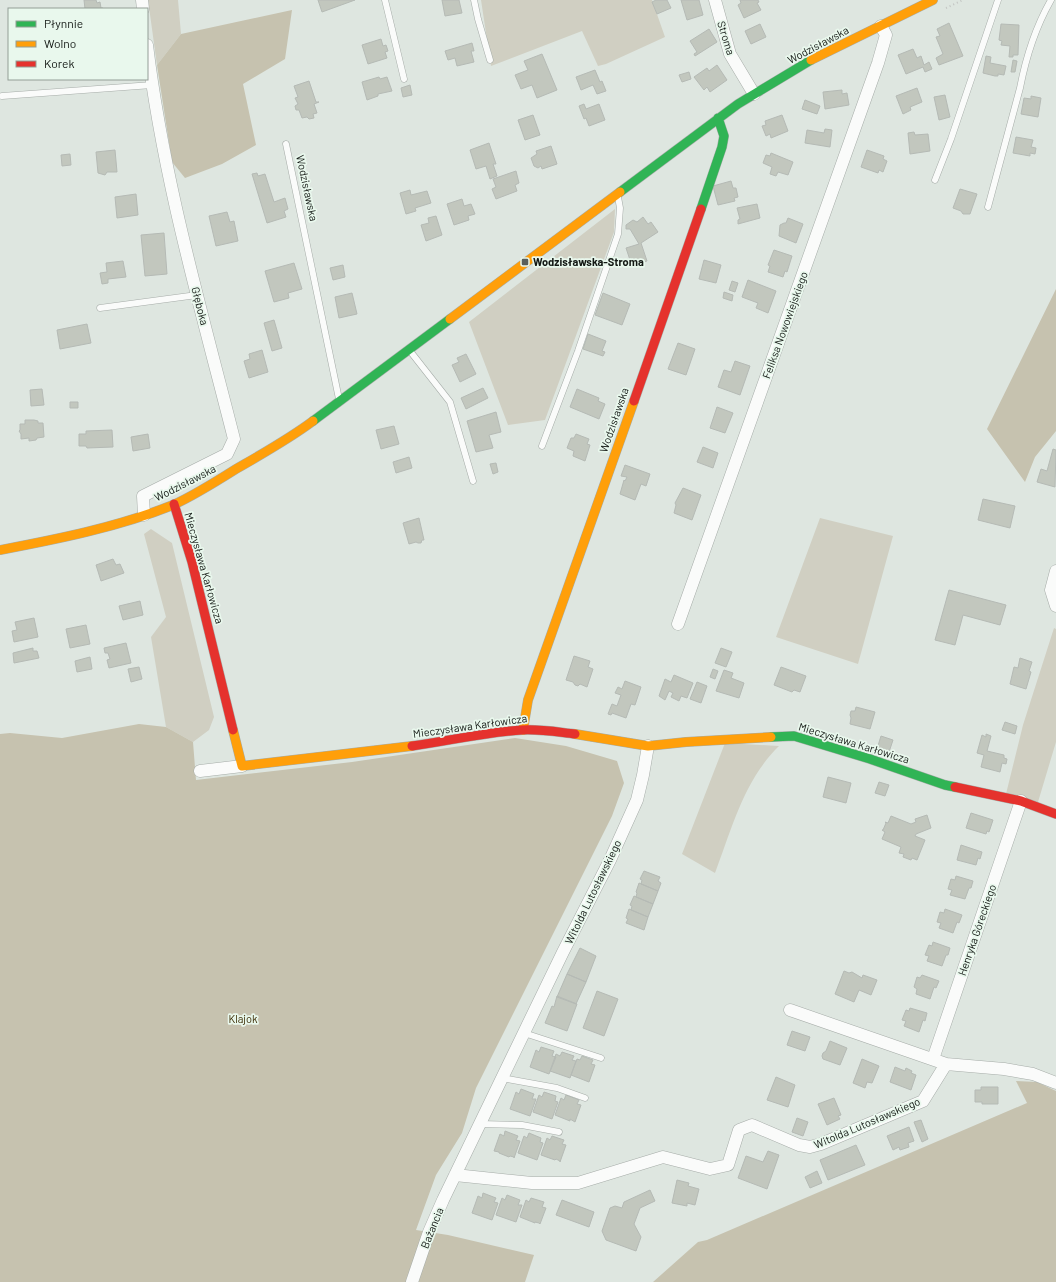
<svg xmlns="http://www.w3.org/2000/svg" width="1056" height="1282" font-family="Barlow,sans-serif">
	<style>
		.green { fill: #d0cfc2 }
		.forest { fill: #c6c2af }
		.building { fill: #c2c7be; stroke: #b5bab5 }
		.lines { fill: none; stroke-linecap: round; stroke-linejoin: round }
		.lane-casing { stroke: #a6aca8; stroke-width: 7 }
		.street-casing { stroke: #a6aca8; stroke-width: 13 }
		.fast-casing { stroke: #a6aca8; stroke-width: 10 }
		.slow-casing { stroke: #a6aca8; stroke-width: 10 }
		.jam-casing { stroke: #a6aca8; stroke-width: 10 }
		.path { stroke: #c2c4c2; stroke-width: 2; stroke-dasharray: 1 3; stroke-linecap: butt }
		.lane { stroke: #fafbfa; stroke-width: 6 }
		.street { stroke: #fafbfa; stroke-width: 12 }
		.fast { stroke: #30b455; stroke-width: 9 }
		.slow { stroke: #ff9f0a; stroke-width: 9 }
		.jam { stroke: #e5322d; stroke-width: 9 }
		.poi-dot { fill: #5a605b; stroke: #e9f8ed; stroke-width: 1.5 }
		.labels { text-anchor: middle; stroke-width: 3.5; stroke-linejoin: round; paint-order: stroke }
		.street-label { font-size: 11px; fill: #131814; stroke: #e9f8ed }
		.poi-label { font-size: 11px; font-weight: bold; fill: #131814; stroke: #e9f8ed; text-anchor: start }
		.park-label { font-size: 11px; fill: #392900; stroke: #e9f8ed }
	</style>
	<rect width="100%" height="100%" fill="#dee6e0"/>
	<!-- green -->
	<path class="green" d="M148 0H178L181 34 157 65Z
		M481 0H652L665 37 606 64 598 66 582 31 491 66Z
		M615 209 614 232 545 420 508 425 469 322Z
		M820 518 893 536 858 664 776 637Z
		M151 529 172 543 214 717 209 730 193 742 166 727 151 637 166 617 144 534Z
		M1054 628 1056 629V742L1038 802 1006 794 1023 725Z
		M725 743 779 746C744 780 732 828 715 873L682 854Z"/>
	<!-- forest -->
	<path class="forest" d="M292 10 285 59 243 84 256 145 222 164 185 178 172 162 157 65 181 34Z
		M1056 289V431L1035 457 1025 482 987 429Z
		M139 724 166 727 193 742 196 780 352 762 515 738 566 746 617 761 624 783 612 816 476 1088 462 1133 436 1175 416 1230 448 1235 534 1255 525 1282H0V734L10 733 62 738Z
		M1016 1081 1037 1082 1056 1091V1282H653L698 1242 707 1240 1027 1103Z"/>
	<!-- building -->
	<path class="building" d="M84 0H96L97 3 100 2 101 8H103V9H85Z
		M318 0H355L322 12Z
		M442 0H459L462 13 445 16Z
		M656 0H667L671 8 657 14 652 2Z
		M681 0H699L703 15 687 20Z
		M740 0H758L759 2 757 3 761 10 744 18 738 5 741 3Z
		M949 23 963 56 939 65 936 58 943 54 936 37 940 36 937 29Z
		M760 24 766 37 751 44 745 31Z
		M1001 24 1019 25 1018 55H1013V57H1009L1010 46 1001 45 1002 41 999 40Z
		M709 29 717 42 695 56 694 54 697 52 690 41Z
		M381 39 383 46 386 45 388 51 385 52 387 58 368 64 362 45Z
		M472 43 474 51H471L474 62 457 66 455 58 448 60 445 51Z
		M913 49 917 58 921 56 924 65 929 62 932 69 925 72 923 67 906 74 898 55Z
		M542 54 557 90 537 98 532 85 521 89 515 75 528 70 524 61Z
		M986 56 991 57 990 63 1006 66 1004 75 998 74V76H995L983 73Z
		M1013 60 1017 61 1015 72H1011Z
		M717 65 727 80 710 92 707 87 704 90 694 77 707 68 709 71Z
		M595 70 600 82 602 81 606 91 597 94 593 85 581 90 576 77Z
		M689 72 691 79 682 82 679 75Z
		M379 77 380 79 387 77 392 91 378 94V96L367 100 362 82Z
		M309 81 316 102H319L314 104 317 113 313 114 314 118 309 119 307 117 302 118 299 110H296L295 106 298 104 295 98 298 97 294 86Z
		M410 85 412 95 403 97 401 88Z
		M917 88 922 102 910 107 911 110 903 114 896 96Z
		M842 90V94L847 93 849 105 825 109 823 92Z
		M945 95 950 117 939 120 934 97Z
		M1031 96 1041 98 1038 117 1021 114 1024 98 1031 99Z
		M805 100 820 106 817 114 802 109Z
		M584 104 586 109 599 104 605 120 589 126 586 118 584 119 579 106Z
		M533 115 540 135 525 140 518 120Z
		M782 115 788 131 771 138 770 134 766 136 762 126 766 125 765 121Z
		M825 129 832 130 830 147 805 143 807 130 824 133Z
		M914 132 915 135 928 134 930 151 910 154 908 133Z
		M1016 137 1033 140 1031 147 1036 148 1035 154 1030 153V156L1013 153Z
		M489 143 496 164H493L497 176 490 179 486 166 476 169 470 150Z
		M551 146 557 164 542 169 541 166 538 168 534 166 531 158 537 154 536 151Z
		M115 150 117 172H107L105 175 98 173 96 152Z
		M867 150 884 156 883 159 887 161 883 172 879 170 878 173 861 167Z
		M771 153 793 162 788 175 778 172 776 176 770 174 772 167 763 163 766 155 770 156Z
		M70 154 71 165 62 166 61 155Z
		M516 171 519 183 515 185 517 191 496 199 492 189 496 187 493 179Z
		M257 173 258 176 265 174 274 202 285 198 288 209 284 211 286 217 267 223 252 174Z
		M731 181 733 188H736L738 197 734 198 735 201 718 205 713 186Z
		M960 189 977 194 970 214H963L961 211 953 208Z
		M410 190 411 195 427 191 431 203 415 208 416 211 406 214 400 193Z
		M136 194 138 215 117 218 115 197Z
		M462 199 464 206 471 204 475 214 468 216 469 220 454 225 447 204Z
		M757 204 760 218 738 224V220L740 219 737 208Z
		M227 212 230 222 234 221 238 241 216 246 209 216Z
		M436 216 442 235 426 241 421 225 429 223 428 218Z
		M643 217 648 224 651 222 658 232 641 243 647 261 632 266 626 248 639 244 630 229H626V225L633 220 637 222Z
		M788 218 803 224 796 243 779 236 780 225 784 223H786Z
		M164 233 167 274 145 276 141 235Z
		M774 250 792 256 787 272 785 271 783 277 768 272 770 266 768 265Z
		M704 260 721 265 716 283 699 279Z
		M123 261 126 277 108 279V283L102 284 100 273 107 272 106 263Z
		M294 263 302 289 288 293 289 298 274 302 265 271Z
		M343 265 345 277 333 280 330 268Z
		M748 280 776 291 768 313 756 308 758 303 742 297Z
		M732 281 738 283 735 292 729 290Z
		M724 292 733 295 732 301 723 298Z
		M352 293 357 314 339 318 335 297Z
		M603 293 630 304 622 325 595 315Z
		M274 320 282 348 272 351 264 323Z
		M87 324 91 343 60 349 57 330Z
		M588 334 606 341 602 351 605 352 603 356 583 349Z
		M678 343 695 349 686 375 668 369Z
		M262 350 268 372 249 378 244 361 250 359 249 354Z
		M466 354 476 374 460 382 452 365 459 362 457 358Z
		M735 361 750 366 740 395 718 387 724 370 731 372Z
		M483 388 488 398 466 409 461 398Z
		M42 389 44 405 31 406 30 390Z
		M577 389 599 398 598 401 605 404 599 419 570 407Z
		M70 402H78V408H70Z
		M717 407 733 413 725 433 710 428Z
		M496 412 501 432 489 435 493 448 476 452 467 421Z
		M25 420H34L38 421V423H43L44 437 37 438 36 440 29 441V438L21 439V434L19 431 20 430V424H25Z
		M394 426 399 444 381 449 376 430Z
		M112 430 113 447 87 448 86 446H79V434H86V431Z
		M148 434 150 448 133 451 131 437Z
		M576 434 589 439 587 444 590 445 585 461 573 456 574 451 567 448 571 438H574Z
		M703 447 718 453 713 468 697 462Z
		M1053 449 1056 450 1055 487 1037 482 1041 469 1047 471Z
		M409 457 412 468 396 473 393 462Z
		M496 463 498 472 493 474 490 464Z
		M625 465 650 474 646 486 641 484 635 500 620 494 624 480 625 481 627 477 621 476Z
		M683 488 701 495 692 520 674 513 676 505 675 503Z
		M983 499 1015 506 1010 528 978 520Z
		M419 518 424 540H422L421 543H418L416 542 409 544 403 523Z
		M113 559 116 565 120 564 124 573 101 581 96 565Z
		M949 590 1006 605 1000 625 963 615 955 645 935 640Z
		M140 601 143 615 123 620 119 606Z
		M34 618 38 637 14 642 12 631 17 630 15 622Z
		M86 625 90 644 70 648 66 629Z
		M126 643 131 663 109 668 107 660 110 659 108 653H105L104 648Z
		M33 648V651H37L39 658 14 663 13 653Z
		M721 648 732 652 726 667 715 663Z
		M574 656 590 661 588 667 593 669 587 687 580 684 578 686 575 685 573 682 566 680Z
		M90 657 92 669 77 672 75 661Z
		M1020 658 1032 662 1029 671 1031 672 1026 689 1010 684 1014 667 1018 668Z
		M139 667 142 679 131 682 128 669Z
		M781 667 806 676 800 692 794 690 792 692 774 685Z
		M713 669 718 671 715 679 710 677Z
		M724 670 733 673 731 678 744 683 739 698 716 691Z
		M674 675 693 683 687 698 681 696 679 701 671 697 673 693 669 691 665 700 659 696 665 679 671 682Z
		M625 681 641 687 635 705 631 704 626 718 612 713 611 715 608 714 612 704 617 706 621 695 615 693 618 687 622 689Z
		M697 682 707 686 701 703 690 699Z
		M856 707 875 712 870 729 850 724 851 718 850 715 851 711H855Z
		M1005 722 1017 726 1015 734 1002 730Z
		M986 734 991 736 987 751 1004 755V758L1007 759 1006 764 1002 763 1000 772 981 767 984 755 977 753 982 735 986 737Z
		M881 736 893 740 889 752 877 749Z
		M828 777 851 783 846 803 823 797Z
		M879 782 889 785 885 796 875 793Z
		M971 813 993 820 989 832 987 831 986 834 966 828Z
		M927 815 931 828 916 834 915 836 925 840 917 860 912 858 911 860 903 857 904 854 899 853 901 847 882 839 885 832 882 830H883L886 823 885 822 888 823 891 816 911 824 916 822 915 819Z
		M961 845 982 852 980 859 978 858 976 865 957 860Z
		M644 871 660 877 658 881 661 883 658 891 641 884 642 880 640 879Z
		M956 876 973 881 971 888H969L965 899 950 895 952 890 948 889 951 879 955 880Z
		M639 883 658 891 653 904 636 897 637 893 636 892Z
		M634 896 653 904 648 917 631 910 632 906 630 905Z
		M629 909 648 917 644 930 626 923 628 919 626 918Z
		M945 909 962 915 959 923 957 922 953 933 939 928 941 923 937 922 940 912 944 913Z
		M933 942 950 948 948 955H946L942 966 927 961 929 956 925 955 929 945 932 946Z
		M580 948 596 956 586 982 567 974Z
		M844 971 849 973 852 972 862 978 863 975 877 980 871 995 859 990 854 1002 835 994Z
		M567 974 586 982 576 1004 557 997Z
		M922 975 939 981 936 988 934 987 930 999 916 994 917 989 914 987 917 977 920 978Z
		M597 991 618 999 604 1036 583 1028Z
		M557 996 577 1004 567 1031 545 1023 552 1006 554 1007Z
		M910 1008 927 1013 925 1021 923 1020 919 1032 904 1026 906 1021 902 1020 906 1010 909 1011Z
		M792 1031 810 1037 805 1051 787 1045Z
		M830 1041 847 1048 840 1065 823 1059 822 1056 823 1053 826 1051Z
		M541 1047 554 1051 552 1056 556 1057 549 1074 530 1067 536 1050 539 1052Z
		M562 1052 574 1056 572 1060 576 1061 570 1078 550 1071 556 1054 560 1056Z
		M582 1056 593 1060 591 1064 595 1065 589 1082 571 1075 577 1059 580 1060Z
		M862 1059 879 1066 872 1083 867 1082 865 1088 853 1083Z
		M895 1067 905 1071 906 1068 912 1071 911 1073 916 1075 911 1090 890 1082Z
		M776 1077 795 1085 788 1107 767 1100Z
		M981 1087H998V1104H982V1102H975V1090H981Z
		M521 1089 534 1094 532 1099H536L530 1116 510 1109 516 1092 519 1094Z
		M544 1092 556 1096 555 1101 558 1102 552 1119 533 1112 539 1095 542 1097Z
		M566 1095 579 1100 577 1104 581 1105 575 1122 570 1119V1121L555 1115 561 1098 564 1100Z
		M834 1098 841 1115 838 1116 840 1119 827 1125 818 1104Z
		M797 1118 808 1122 803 1136 792 1132Z
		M921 1120 928 1139 922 1142 914 1122Z
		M909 1127 914 1141 908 1143 909 1147 900 1150 899 1147 893 1150 887 1136Z
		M505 1131 518 1136 516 1140 520 1141 514 1158V1157L510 1156 509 1157 499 1153V1152L494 1151 500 1134 504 1136Z
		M529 1133 541 1138 540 1142 543 1143 537 1160 518 1153 524 1136 527 1138Z
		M552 1136 564 1140 562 1144 566 1145 560 1162V1161L556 1159 555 1160 541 1155 547 1138 550 1140Z
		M856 1145 865 1165 828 1180 820 1160Z
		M768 1151 779 1155 767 1189 738 1178 746 1156 763 1162Z
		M817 1171 822 1183 810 1188 805 1177Z
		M677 1180 689 1183 688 1186 699 1189 695 1205 687 1203V1206L672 1203Z
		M650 1190 655 1201 640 1208 634 1224 641 1237 636 1251 606 1240 602 1231 610 1208 615 1206 622 1208 624 1202Z
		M483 1193 496 1198 494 1202 498 1203 492 1220 472 1213 478 1196 482 1198Z
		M507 1195 520 1200 518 1205H522L516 1222 496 1215 502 1198 505 1200Z
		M531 1198 544 1202 542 1207 546 1208 540 1224 539 1223 535 1222V1223L520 1217 526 1200 529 1202Z
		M562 1200 594 1212 589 1227 556 1215Z"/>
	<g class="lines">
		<defs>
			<path id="lane" d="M385 0 404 79
				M474 0 478 19 490 60
				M2 96 152 85
				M286 144 339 399
				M935 180 951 139 998 0
				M988 207 1020 88C1026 57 1035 28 1051 0
				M100 308 197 295
				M410 351 450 402 473 481
				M542 446 578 351 618 234 620 208 618 197
				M524 1033 601 1058
				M502 1078 557 1088 585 1098
				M480 1124 522 1125 559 1132"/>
			<path id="street" d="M142 0 143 9
				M715 0 730 54 754 94
				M144 515 143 496 227 454 234 439C201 309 163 178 147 45
				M1056 571 1051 590 1056 606
				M678 624 878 63 886 35 881 26
				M200 771 242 766
				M790 1010 946 1064 1004 1069 1033 1074 1056 1083
				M933 1059 1021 801
				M455 1175 532 1183H578L663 1157 710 1169 728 1165 739 1130 752 1125 799 1145 810 1147 821 1144 923 1101 946 1064
				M412 1282 429 1232 443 1200 563 952 610 860 637 800 643 775 648 746"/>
			<path id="fast" d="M620 192 738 104 811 60
				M701 209 722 147 724 136 718 118
				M313 421 450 319
				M771 737 794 736 870 759 945 785 955 787"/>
			<path id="slow" d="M811 60 933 0
				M450 319 620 192
				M0 550C58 539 118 527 173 505 193 496 217 481 236 469 262 454 289 439 313 421
				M233 730 242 766 412 746
				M523 730 528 700 634 401
				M575 734 648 746 686 742 771 737"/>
			<path id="jam" d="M634 401 701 209
				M174 504 192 562 233 730
				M412 746C449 741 485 732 522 730 540 729 557 732 575 734
				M955 787 1021 801 1056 814"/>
		</defs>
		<!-- lane casing -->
		<use href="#lane" class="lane-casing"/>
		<!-- street casing -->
		<use href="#street" class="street-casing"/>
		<!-- fast casing -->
		<use href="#fast" class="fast-casing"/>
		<!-- slow casing -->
		<use href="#slow" class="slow-casing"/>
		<!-- jam casing -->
		<use href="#jam" class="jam-casing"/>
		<!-- path -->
		<path class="path" d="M946 8 963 0"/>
		<!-- lane -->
		<use href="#lane" class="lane"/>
		<!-- street -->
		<use href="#street" class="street"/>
		<!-- fast -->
		<use href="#fast" class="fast"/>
		<!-- slow -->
		<use href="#slow" class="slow"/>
		<!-- jam -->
		<use href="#jam" class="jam"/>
	</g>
	<!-- markers -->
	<rect class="poi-dot" x="521" y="258" width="8" height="8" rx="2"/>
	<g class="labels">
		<!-- street labels -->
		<g class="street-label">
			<text transform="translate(726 38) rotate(73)" y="4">Stroma</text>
			<text transform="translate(818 45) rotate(-28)" y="4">Wodzisławska</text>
			<text transform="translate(307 188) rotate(78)" y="4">Wodzisławska</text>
			<text transform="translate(200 306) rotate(76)" y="4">Głęboka</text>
			<text transform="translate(785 325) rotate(-70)" y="4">Feliksa Nowowiejskiego</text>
			<text transform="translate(614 420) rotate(-71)" y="4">Wodzisławska</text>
			<text transform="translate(185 483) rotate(-27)" y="4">Wodzisławska</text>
			<text transform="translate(204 568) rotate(74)" y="4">Mieczysława Karłowicza</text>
			<text transform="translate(470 726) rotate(-8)" y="4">Mieczysława Karłowicza</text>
			<text transform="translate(854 743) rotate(17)" y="4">Mieczysława Karłowicza</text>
			<text transform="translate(593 892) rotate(-64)" y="4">Witolda Lutosławskiego</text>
			<text transform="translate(977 930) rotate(-71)" y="4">Henryka Góreckiego</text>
			<text transform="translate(867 1123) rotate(-23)" y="4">Witolda Lutosławskiego</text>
			<text transform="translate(432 1228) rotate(-68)" y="4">Bażancia</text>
		</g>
		<!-- poi labels -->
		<g class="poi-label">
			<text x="533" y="266">Wodzisławska-Stroma</text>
		</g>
		<!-- park labels -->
		<g class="park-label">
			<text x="243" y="1023">Klajok</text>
		</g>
	</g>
	<!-- legend -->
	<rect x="8" y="8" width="140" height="72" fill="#e9f8ed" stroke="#939e96"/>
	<rect x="16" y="21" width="20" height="6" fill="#30b455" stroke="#939e96"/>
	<text x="44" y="28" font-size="12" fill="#131814">Płynnie</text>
	<rect x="16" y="41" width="20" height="6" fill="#ff9f0a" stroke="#939e96"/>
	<text x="44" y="48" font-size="12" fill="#131814">Wolno</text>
	<rect x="16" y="61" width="20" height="6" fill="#e5322d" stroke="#939e96"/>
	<text x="44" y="68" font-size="12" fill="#131814">Korek</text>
</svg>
